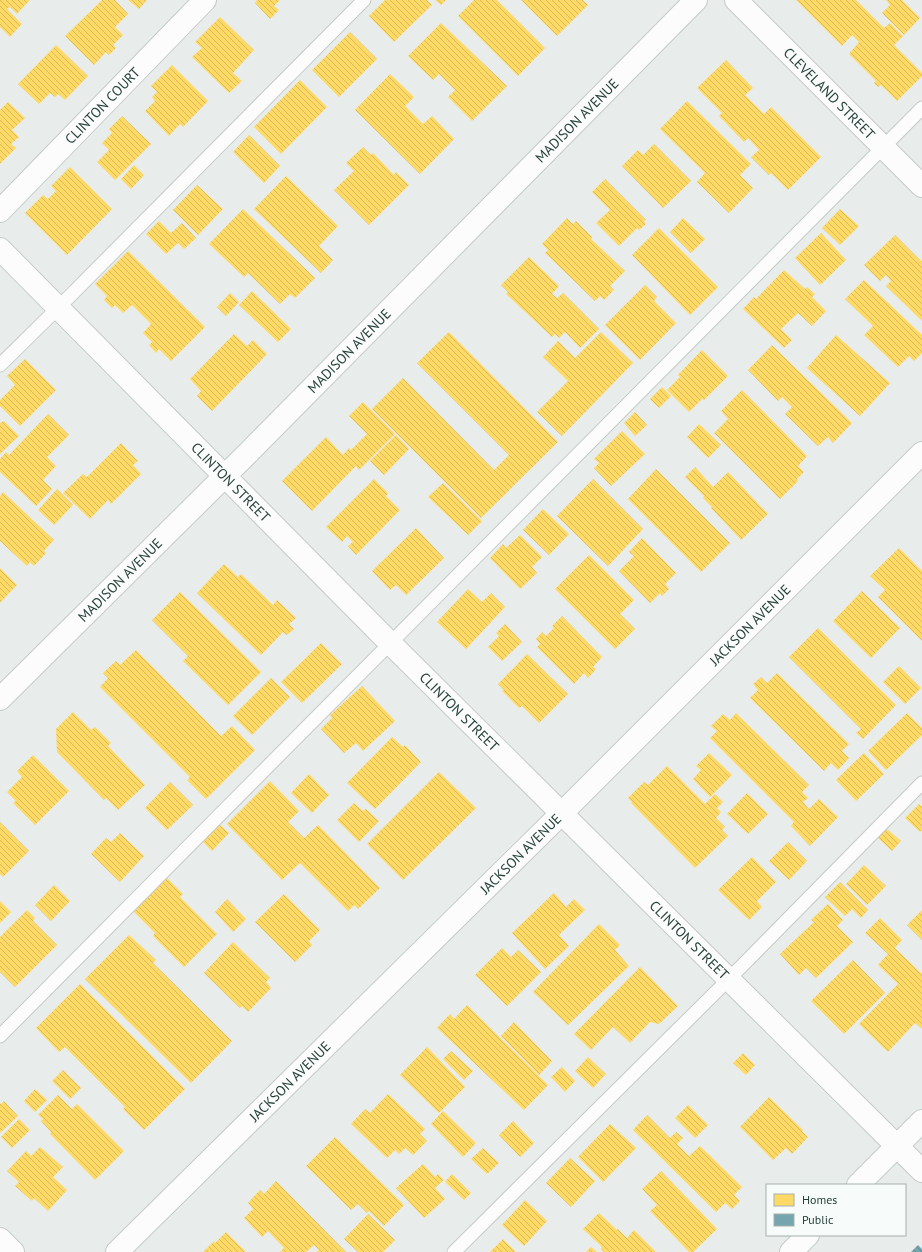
<svg xmlns="http://www.w3.org/2000/svg" width="922" height="1252" font-family="'PT Sans',sans-serif">
	<style>
		.homes { fill: url(#homes-back-hatch) }
		.public { fill: url(#public-back-hatch) }
		.lines { fill: none; stroke-linecap: round; stroke-linejoin: round }
		.service-casing { stroke: #c5cac8; stroke-width: 15 }
		.minor-casing { stroke: #c5cac8; stroke-width: 24 }
		.secondary-casing { stroke: #c3cbc8; stroke-width: 24 }
		.service { stroke: #fcfcfc; stroke-width: 13 }
		.minor { stroke: #fcfcfc; stroke-width: 22 }
		.secondary { stroke: #fcfcfc; stroke-width: 22 }
		.labels { text-anchor: middle; stroke-width: 4; stroke-linejoin: round; paint-order: stroke }
		.street-label { font-size: 14px; fill: #24423a; stroke: #f7fbf9 }
	</style>
	<defs>
		<pattern id="homes-back-hatch" width="6" height="6" patternUnits="userSpaceOnUse"><rect width="6" height="6" fill="#ffd966"/><path d="M-1 5l2 2M0 0l6 6M5-1l2 2" fill="none" stroke="#dabb59"/></pattern>
		<pattern id="public-back-hatch" width="6" height="6" patternUnits="userSpaceOnUse"><rect width="6" height="6" fill="#76a5af"/><path d="M-1 5l2 2M0 0l6 6M5-1l2 2" fill="none" stroke="#61888f"/></pattern>
	</defs>
	<rect width="100%" height="100%" fill="#e8edeb"/>
	<!-- homes -->
	<path class="homes" d="M0 0H30L17 14 10 7 7 9 22 24 10 37 0 27Z
		M102 0H115L128 14 115 27 123 35 113 45 116 48 109 55 106 52 94 65 65 36Z
		M128 0H147L139 9Z
		M257 0H280L274 6 279 10 270 19 255 3Z
		M385 0H427L432 5 394 42 369 16Z
		M435 0H446L441 5Z
		M474 0H497L545 48 518 76 458 16Z
		M521 0H583L588 5 557 36Z
		M796 0H856L884 28 890 23 903 36 894 45 922 73V76L897 101 881 85 878 87 874 83 876 81 849 54 859 42 852 35 842 46Z
		M886 0H902L920 18 904 35 882 13 890 5Z
		M220 17 254 50 233 73 242 81 229 93 192 57 202 48 195 42Z
		M441 23 507 86 472 121 448 97 455 90 439 74 433 80 408 56Z
		M350 32 377 59 339 97 312 70Z
		M56 45 88 76 65 100 58 94 55 97 50 93 39 104 18 84Z
		M726 60 753 88 745 95 764 114 771 107 821 157 788 190 771 173 769 175 751 157 759 150 748 138 744 142 719 116 722 113 697 88Z
		M172 65 208 101 183 127 180 124 169 136 145 111 155 101 152 97 157 92 151 86Z
		M390 74 414 97 405 106 423 124 432 116 454 139 420 174 355 110Z
		M300 80 327 107 281 154 254 127Z
		M687 101 751 164 740 175 753 188 729 213 697 182 705 173 660 129Z
		M8 102 25 118 12 130 19 137 11 144 16 148 0 164V110Z
		M122 116 151 144 115 180 97 162 109 150 102 143 112 133 109 129Z
		M249 135 280 166 264 183 233 152Z
		M654 144 691 181 663 208 622 166 638 150 643 155Z
		M363 147 371 155 373 153 394 175 396 172 409 185 369 225 334 190 354 171 346 163Z
		M134 165 144 175 131 189 121 179Z
		M70 167 112 209 67 255 25 213 43 195 48 199 56 191 51 186Z
		M286 176 338 226 319 246 333 260 321 273 254 209Z
		M605 179 646 220 644 221 646 224 639 230 637 228 619 246 596 223 610 210 592 192Z
		M197 185 223 209 198 235 173 210Z
		M243 209 315 278 295 298 290 294 280 304 248 273 244 277 209 244Z
		M840 209 859 226 840 245 822 228Z
		M567 218 573 224 576 221 592 237 591 239 625 271 610 286 614 290 604 300 600 296 595 301 545 253 548 250 542 244Z
		M683 218 705 239 691 253 670 232Z
		M159 221 171 233 182 223 196 238 184 249 178 243 166 254 146 234Z
		M659 228 718 287 690 315 632 255Z
		M821 233 846 260 820 285 795 258Z
		M895 235 922 262V321L886 286 891 281 886 275 880 281 864 265Z
		M128 251 205 327 171 361 159 349 156 353 149 345 152 342 143 333 151 324 132 305 123 313 115 305 112 308 104 300 107 296 95 284Z
		M529 257 559 286 552 294 557 298 563 293 599 329 580 348 565 332 559 338 555 334 552 337 506 294 508 292 501 285Z
		M784 270 805 289 807 287 815 294 812 297 826 311 812 326 798 313 781 329 792 340 784 348 743 309 754 297 756 299Z
		M864 280 922 335V353L914 361 909 356 898 367 864 335 873 326 845 299Z
		M645 285 657 297 654 301 676 323 640 360 605 325Z
		M252 291 291 329 278 342 239 305Z
		M230 293 239 302 226 316 217 307Z
		M449 332 558 442 481 518 372 409 403 378 494 470 509 455 417 363Z
		M601 332 633 363 562 436 537 412 568 381 543 357 558 341 575 358Z
		M234 334 247 346 253 340 267 354 212 411 197 396 201 391 190 379Z
		M836 335 890 383 860 416 807 368Z
		M772 345 852 423 833 443 828 437 818 446 785 414 792 407 782 397 778 401 748 370Z
		M702 350 728 376 704 400 702 399 689 412 667 390 680 377 678 375Z
		M25 359 56 390 20 426 0 406V400L15 385 7 376Z
		M662 387 671 396 659 408 650 399Z
		M742 390 807 456 798 466 804 472 797 479 798 481 780 499 714 433 728 419 721 411Z
		M363 402 395 434 359 470 356 466 312 511 282 481 326 437 343 455 349 448 351 450 367 434 349 416Z
		M635 412 647 425 635 436 624 423Z
		M48 414 69 435 47 457 56 466 43 480 52 489 36 506 0 472V459L6 452 9 455Z
		M4 421 19 436 0 454V423Z
		M699 424 721 445 708 458 687 437Z
		M622 431 645 454 611 486 594 468 599 463 594 459Z
		M396 435 409 449 384 475 370 461Z
		M121 443 138 461 133 465 141 474 111 504 108 500 90 519 63 493 83 474 87 477Z
		M695 467 713 487 728 472 768 514 741 540 711 508 712 507 703 498 704 496 685 477Z
		M656 469 730 543 701 572 628 499Z
		M374 479 388 493 386 496 400 510 356 555 348 546 353 542 347 536 342 542 326 527Z
		M593 479 643 529 608 566 557 516Z
		M443 483 482 521 468 535 428 497Z
		M57 489 73 505 54 525 38 510Z
		M3 492 54 540 44 551 46 553 34 566 30 562 27 566 0 541V496Z
		M543 509 569 534 549 555 523 530Z
		M416 528 444 558 406 595 396 585 390 590 372 571Z
		M520 535 542 557 532 567 537 573 520 589 490 558 503 544 506 548Z
		M642 538 676 573 665 584 669 589 662 596 660 593 650 603 619 571 634 556 629 552Z
		M899 548 922 571V641L878 597 885 590 870 576Z
		M589 555 634 600 620 614 635 629 615 649 555 589Z
		M224 564 238 577 241 574 273 605 277 600 296 618 289 624 294 629 287 635 283 632 261 655 197 593Z
		M0 568 17 585 0 603Z
		M468 589 482 602 491 593 505 607 466 649 437 622Z
		M862 591 900 628 871 658 833 621Z
		M180 592 261 672 228 705 183 661 188 656 152 620Z
		M562 616 602 657 593 667 596 669 588 678 584 673 574 684 537 647 540 644 536 639 542 632 546 636 554 628 552 626Z
		M505 624 522 642 502 661 488 647 499 636 496 633Z
		M818 628 896 705 863 739 856 733 861 729 789 657Z
		M321 643 342 664 302 703 281 682Z
		M136 650 221 736 232 726 255 750 206 799 187 780 190 777 100 687 108 678 103 673 116 661 120 665Z
		M527 654 568 694 539 723 522 706 519 708 502 691 504 690 498 684Z
		M899 666 921 688 905 704 883 682Z
		M777 673 849 744 842 751 849 758 838 770 831 763 824 771 750 698 758 690 753 684 761 677 767 683Z
		M271 678 290 697 252 735 233 716Z
		M362 686 395 721 363 751 356 743 344 753 321 729 332 718 330 715Z
		M73 712 91 730 95 727 111 743 108 746 145 785 118 810 106 798 104 800 57 752 56 729Z
		M736 713 809 785 802 792 808 798 803 802 809 809 819 799 838 817 810 846 791 826 794 822 710 738 717 731 711 726 723 714 730 720Z
		M907 713 922 728V735L886 770 868 751Z
		M392 737 403 747 405 745 421 762 375 809 347 783Z
		M709 753 732 775 710 797 693 779 701 770 696 766Z
		M864 753 884 774 856 801 836 780Z
		M33 755 69 791 35 825 13 803 16 801 7 792 22 777 17 771Z
		M667 766 705 804 715 794 723 802 717 808 721 812 716 818 725 827 722 830 728 836 695 868 631 803 632 802 628 798 644 782 648 785Z
		M439 772 476 808 403 880 367 844Z
		M309 774 329 795 312 813 291 793Z
		M270 781 299 811 288 822 304 838 318 825 380 888 358 909 354 905 348 911 300 863 282 880 227 824Z
		M170 782 193 805 167 830 145 808Z
		M747 793 768 814 748 834 727 814Z
		M354 803 363 811 366 809 379 821 359 842 337 820Z
		M919 804 922 807V830L920 832 905 818Z
		M0 822 29 851 3 877 0 874Z
		M218 823 229 833 212 851 202 841Z
		M887 829 901 841 892 851 878 838Z
		M120 833 144 856 120 882 91 854 106 838 111 842Z
		M788 842 807 861 789 880 769 861Z
		M752 857 776 882 757 901 762 907 749 920 718 890Z
		M864 865 886 886 867 905 846 884Z
		M166 877 183 894 180 897 217 934 184 967 153 936 155 933 133 911Z
		M840 882 868 910 861 918 852 909 845 916 825 897Z
		M54 885 70 901 51 921 35 905Z
		M554 893 566 907 574 899 585 910 559 935 569 946 545 969 512 933Z
		M284 894 320 930 309 941 312 945 295 962 255 922Z
		M227 899 246 919 233 932 215 912Z
		M0 901 11 912 0 923Z
		M828 904 843 920 837 926 853 942 816 978 806 968 799 975 780 954 814 922 811 920Z
		M27 910 35 918 33 921 57 945 15 987 0 972V937Z
		M922 910V940L907 925Z
		M880 918 902 940 895 948 922 974V1029L915 1023 888 1052 859 1024 898 984 878 965 888 954 865 933Z
		M599 924 620 945 615 950 629 966 568 1025 533 992Z
		M129 935 156 960 153 963 232 1041 191 1083 85 979Z
		M233 942 270 978 266 982 271 988 248 1012 242 1006 240 1008 204 973Z
		M502 948 511 957 518 950 541 972 507 1006 475 975Z
		M853 960 885 993 844 1034 811 1001Z
		M640 967 678 1006 659 1024 650 1022 630 1043 613 1027 591 1050 574 1034Z
		M80 984 185 1089 144 1130 123 1109 125 1107 65 1047 59 1052 36 1028Z
		M467 1005 548 1085 524 1110 437 1028 450 1014 454 1019Z
		M514 1022 552 1061 539 1075 501 1036Z
		M427 1047 465 1087 439 1113 400 1075Z
		M451 1051 473 1071 464 1080 443 1059Z
		M743 1053 755 1065 746 1075 733 1063Z
		M588 1057 606 1074 593 1088 575 1071Z
		M562 1067 575 1081 565 1092 551 1077Z
		M63 1070 81 1088 70 1099 52 1081Z
		M35 1089 47 1100 35 1112 24 1101Z
		M388 1094 425 1129 420 1134 427 1141 413 1155 405 1148 399 1154 395 1150 387 1158 351 1124 365 1109 370 1113Z
		M58 1095 72 1109 77 1104 124 1151 95 1180 50 1134 51 1132 41 1121 43 1119 38 1115Z
		M769 1097 803 1130 802 1131 808 1137 792 1154 786 1148 773 1160 740 1127Z
		M4 1101 18 1116 0 1133V1103L1 1104Z
		M688 1105 708 1125 695 1138 675 1118Z
		M443 1111 476 1143 463 1157 431 1124Z
		M647 1115 670 1138 676 1132 683 1138 677 1144 689 1156 700 1146 742 1187 734 1195 740 1201 732 1209 725 1203 716 1212 633 1130Z
		M19 1119 30 1130 12 1148 1 1137Z
		M513 1121 534 1143 520 1157 499 1135Z
		M610 1124 636 1148 603 1182 578 1157Z
		M335 1137 404 1205 384 1226 369 1211 367 1213 358 1204 351 1210 306 1166Z
		M40 1147 63 1167 53 1177 67 1190 48 1211 34 1198 32 1201 15 1186 19 1182 7 1171 26 1151 31 1156Z
		M483 1148 499 1163 487 1174 471 1159Z
		M570 1158 595 1181 571 1207 546 1183Z
		M423 1164 435 1177 438 1174 444 1180 435 1188 445 1199 424 1218 396 1188Z
		M661 1171 717 1229 693 1252H689L650 1211 657 1205 642 1189Z
		M452 1174 471 1193 464 1200 445 1182Z
		M276 1181 346 1252H316L319 1250 314 1245 306 1252H280L284 1248 268 1231 262 1237 244 1218 253 1209 248 1203 260 1190 264 1194Z
		M525 1200 547 1221 524 1246 502 1225Z
		M599 1213 617 1230 618 1229 627 1238 634 1230 656 1252H604L601 1249 602 1247 583 1229Z
		M368 1214 395 1240 383 1252H358L344 1239Z
		M226 1232 246 1252H203L214 1241 215 1243Z
		M503 1239 516 1252H490Z
		M591 1247 597 1252H586Z"/>
	<!-- public -->
	<path class="public" d="M918 1245 922 1249V1252H911Z"/>
	<g class="lines">
		<defs>
			<path id="service" d="M0 365 59 307 364 0
				M0 1036 922 108
				M454 1252 729 979 922 783"/>
			<g id="minor">
				<path id="s1" d="M736 0 922 186"/>
				<path id="s2" d="M0 211 205 0"/>
				<path id="s3" d="M0 249 391 644 922 1171"/>
				<path id="s4" d="M0 699 248 453 696 0"/>
				<path d="M0 1239 13 1252"/>
				<path id="s5" d="M117 1252 562 813 922 453"/>
			</g>
			<path id="secondary" d="M858 1185 922 1121
				M791 1252 808 1235"/>
		</defs>
		<!-- service casing -->
		<use href="#service" class="service-casing"/>
		<!-- minor casing -->
		<use href="#minor" class="minor-casing"/>
		<!-- secondary casing -->
		<use href="#secondary" class="secondary-casing"/>
		<!-- service -->
		<use href="#service" class="service"/>
		<!-- minor -->
		<use href="#minor" class="minor"/>
		<!-- secondary -->
		<use href="#secondary" class="secondary"/>
	</g>
	<g class="labels">
		<!-- street labels -->
		<g class="street-label">
			<text dy="5" stroke="none"><textPath href="#s1" startOffset="132">CLEVELAND STREET</textPath></text>
			<text dy="5" stroke="none"><textPath href="#s2" startOffset="147">CLINTON COURT</textPath></text>
			<text dy="5" stroke="none"><textPath href="#s4" startOffset="817">MADISON AVENUE</textPath></text>
			<text dy="5" stroke="none"><textPath href="#s4" startOffset="493">MADISON AVENUE</textPath></text>
			<text dy="5" stroke="none"><textPath href="#s3" startOffset="328">CLINTON STREET</textPath></text>
			<text dy="5" stroke="none"><textPath href="#s4" startOffset="169">MADISON AVENUE</textPath></text>
			<text dy="5" stroke="none"><textPath href="#s5" startOffset="891">JACKSON AVENUE</textPath></text>
			<text dy="5" stroke="none"><textPath href="#s3" startOffset="652">CLINTON STREET</textPath></text>
			<text dy="5" stroke="none"><textPath href="#s5" startOffset="567">JACKSON AVENUE</textPath></text>
			<text dy="5" stroke="none"><textPath href="#s3" startOffset="976">CLINTON STREET</textPath></text>
			<text dy="5" stroke="none"><textPath href="#s5" startOffset="243">JACKSON AVENUE</textPath></text>
		</g>
	</g>
	<!-- legend -->
	<rect x="766" y="1184" width="140" height="52" fill="#f7fbf9" stroke="#a3b1ad"/>
	<rect x="774" y="1194" width="20" height="12" fill="#ffd966" stroke="#a3b1ad"/>
	<text x="802" y="1204" font-size="12" fill="#24423a">Homes</text>
	<rect x="774" y="1214" width="20" height="12" fill="#76a5af" stroke="#a3b1ad"/>
	<text x="802" y="1224" font-size="12" fill="#24423a">Public</text>
</svg>
